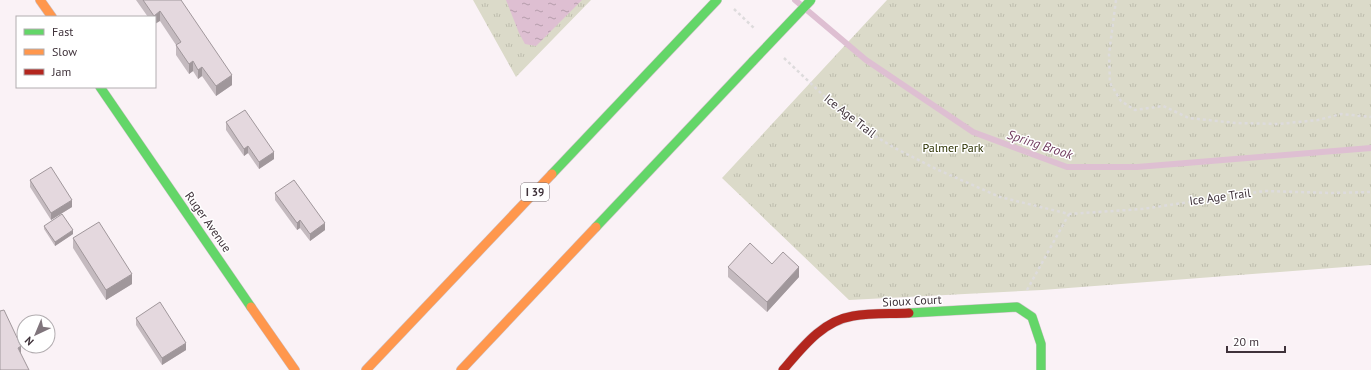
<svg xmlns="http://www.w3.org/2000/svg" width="1371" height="370" font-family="'PT Sans',sans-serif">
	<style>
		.park { fill: url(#park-tufts) }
		.water { fill: url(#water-ripples) }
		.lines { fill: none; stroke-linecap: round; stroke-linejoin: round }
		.stream { stroke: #debfd2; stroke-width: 6 }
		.fast-casing { stroke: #ccc2c7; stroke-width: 10 }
		.slow-casing { stroke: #ccc2c7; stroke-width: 10 }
		.jam-casing { stroke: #ccc2c7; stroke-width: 10 }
		.path { stroke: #dddbdc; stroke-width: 2.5; stroke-dasharray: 3 3; stroke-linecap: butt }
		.fast { stroke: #63d668; stroke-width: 9 }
		.slow { stroke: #ff974d; stroke-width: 9 }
		.jam { stroke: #b3261e; stroke-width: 9 }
		.fast-bridge-casing { stroke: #ccc2c7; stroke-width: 10; stroke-linecap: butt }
		.fast-bridge { stroke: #63d668; stroke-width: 9 }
		.wall { fill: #c4babf }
		.shaded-wall { fill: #a0979b }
		.building { fill: #e4d8de; stroke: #a0979b }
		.labels { text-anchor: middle; stroke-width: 3; stroke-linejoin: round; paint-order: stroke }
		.shield { fill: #fff; stroke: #797075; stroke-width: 1 }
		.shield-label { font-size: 11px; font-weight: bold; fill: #3f323a }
		.street-label { font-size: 12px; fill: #3f323a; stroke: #fff }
		.park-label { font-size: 12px; fill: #2c3200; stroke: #fff }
		.water-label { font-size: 13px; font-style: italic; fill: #6f3a5d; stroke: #fff }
	</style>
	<defs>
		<pattern id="park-tufts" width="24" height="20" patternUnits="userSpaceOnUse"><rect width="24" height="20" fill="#dbdac9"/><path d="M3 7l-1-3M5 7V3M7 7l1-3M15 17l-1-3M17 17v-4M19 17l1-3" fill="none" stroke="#bdbcad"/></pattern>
		<pattern id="water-ripples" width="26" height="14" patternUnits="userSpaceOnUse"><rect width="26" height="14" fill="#debfd2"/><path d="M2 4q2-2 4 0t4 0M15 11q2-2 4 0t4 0" fill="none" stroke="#b59cab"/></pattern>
	</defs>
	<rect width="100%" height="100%" fill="#faf2f6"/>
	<!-- park -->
	<path class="park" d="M473 0H591L516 77Z
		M887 0H1371V265L1042 290 849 300 722 178Z"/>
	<!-- water -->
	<path class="water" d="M506 0H582L536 46 525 44 519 33Z"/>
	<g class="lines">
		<!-- stream -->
		<path class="stream" d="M795 0 866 60 973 132 1067 167H1137L1371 148"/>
		<defs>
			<path id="fast" d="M100 87 251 307
				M552 174 717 0
				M596 227 753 61
				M909 313 1017 307 1032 317 1041 344V370"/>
			<path id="slow" d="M40 0 52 17
				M251 307 295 370
				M366 370 552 174
				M461 370 596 227"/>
			<path id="jam" d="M783 370C802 348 822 321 853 316 871 313 890 314 909 313"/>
		</defs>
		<!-- fast casing -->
		<use href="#fast" class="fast-casing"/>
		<!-- slow casing -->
		<use href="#slow" class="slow-casing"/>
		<!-- jam casing -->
		<use href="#jam" class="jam-casing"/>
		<!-- path -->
		<path class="path" d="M1116 0 1109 54 1110 83 1121 101 1135 110 1163 106 1189 118 1236 123 1279 124 1318 120 1341 114 1371 117
			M734 9 755 29
			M784 58 823 95 862 128 893 147 936 169 1000 197 1069 214 1142 209 1265 191 1332 193 1371 192
			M1027 290 1069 214"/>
		<!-- fast -->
		<use href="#fast" class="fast"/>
		<!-- slow -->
		<use href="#slow" class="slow"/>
		<!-- jam -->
		<use href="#jam" class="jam"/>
		<defs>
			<path id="fast-bridge" d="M753 61 811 0"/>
		</defs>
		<!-- fast-bridge casing -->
		<use href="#fast-bridge" class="fast-bridge-casing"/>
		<!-- fast-bridge -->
		<use href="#fast-bridge" class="fast-bridge"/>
	</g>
	<!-- wall -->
	<path class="wall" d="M136 0H181L232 85 216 96 202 76 198 79 193 71 189 74 176 55V45L160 21 155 17H148Z
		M226 122 274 159 259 169 248 153 244 156 226 130Z
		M30 180 72 207 51 220 30 187Z
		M275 193 325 230 310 241 300 228 297 230 275 200Z
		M44 226 73 234 55 246 44 229Z
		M73 238 132 284 106 300 73 248Z
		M772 264 799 277 767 312 728 277V267Z
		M136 318 186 350 162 365 136 325Z"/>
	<!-- shaded-wall -->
	<path class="shaded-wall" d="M160 11V21L155 24V17H154V16Z
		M193 61V71L189 74V64Z
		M202 67V76L198 79V70Z
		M232 75V85L216 96V86Z
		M248 146V153L244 156V149Z
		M274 152V159L259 169V162Z
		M72 200V207L51 220V213Z
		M300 220V228L297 230V223Z
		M325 223V230L310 241V234Z
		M73 230V234L55 246V242Z
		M799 267V277L767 312V302Z
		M132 274V284L106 300V290Z
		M186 343V350L162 365V358Z
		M21 346V356L18 348Z"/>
	<!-- building -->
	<path class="building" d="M143 0H181L232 75 216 86 202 67 198 70 193 61 189 64 176 45 181 42 160 11 154 16Z
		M245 110 274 152 259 162 248 146 244 149 226 122Z
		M51 167 72 200 51 213 30 180Z
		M294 180 325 223 310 234 300 220 297 223 275 193Z
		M62 214 73 230 55 242 44 226Z
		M99 222 132 274 106 290 73 238Z
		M750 243 772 264 783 252 799 267 767 302 728 267Z
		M160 302 186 343 162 358 136 318Z
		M4 310 21 346 18 348 29 370H0V311Z"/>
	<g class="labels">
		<!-- shield labels -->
		<rect class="shield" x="521" y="183" width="28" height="18" rx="3"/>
		<g class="shield-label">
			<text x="535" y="196">I 39</text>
		</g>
		<!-- street labels -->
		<g class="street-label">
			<text transform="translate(850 116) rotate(38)" y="4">Ice Age Trail</text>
			<text transform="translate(1220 197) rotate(-8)" y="4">Ice Age Trail</text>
			<text transform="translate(208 222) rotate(55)" y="4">Ruger Avenue</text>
			<text transform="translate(912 301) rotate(-3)" y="4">Sioux Court</text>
		</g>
		<!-- park labels -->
		<g class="park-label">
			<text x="953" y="152">Palmer Park</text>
		</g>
		<!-- water labels -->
		<g class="water-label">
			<text transform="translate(1040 144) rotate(18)" y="5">Spring Brook</text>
		</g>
	</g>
	<!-- legend -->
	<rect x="16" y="16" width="140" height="72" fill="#ffffff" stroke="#b2adb0"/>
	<rect x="24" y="29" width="20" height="6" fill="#63d668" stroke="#b2adb0"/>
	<text x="52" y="36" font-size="12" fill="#3f323a">Fast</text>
	<rect x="24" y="49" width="20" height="6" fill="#ff974d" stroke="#b2adb0"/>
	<text x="52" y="56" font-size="12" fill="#3f323a">Slow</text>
	<rect x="24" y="69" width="20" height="6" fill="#b3261e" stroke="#b2adb0"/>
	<text x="52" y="76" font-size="12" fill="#3f323a">Jam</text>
	<!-- north arrow -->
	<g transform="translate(36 334) rotate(224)"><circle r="19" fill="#ffffff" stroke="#b2adb0"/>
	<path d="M0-3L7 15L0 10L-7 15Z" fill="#80757c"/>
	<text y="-6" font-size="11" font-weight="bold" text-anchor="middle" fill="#3f323a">N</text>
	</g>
	<!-- scale -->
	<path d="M1227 346v6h58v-6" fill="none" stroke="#3f323a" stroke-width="2"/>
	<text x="1233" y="346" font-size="12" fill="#3f323a" stroke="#ffffff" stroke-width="3" paint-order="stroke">20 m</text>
</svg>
